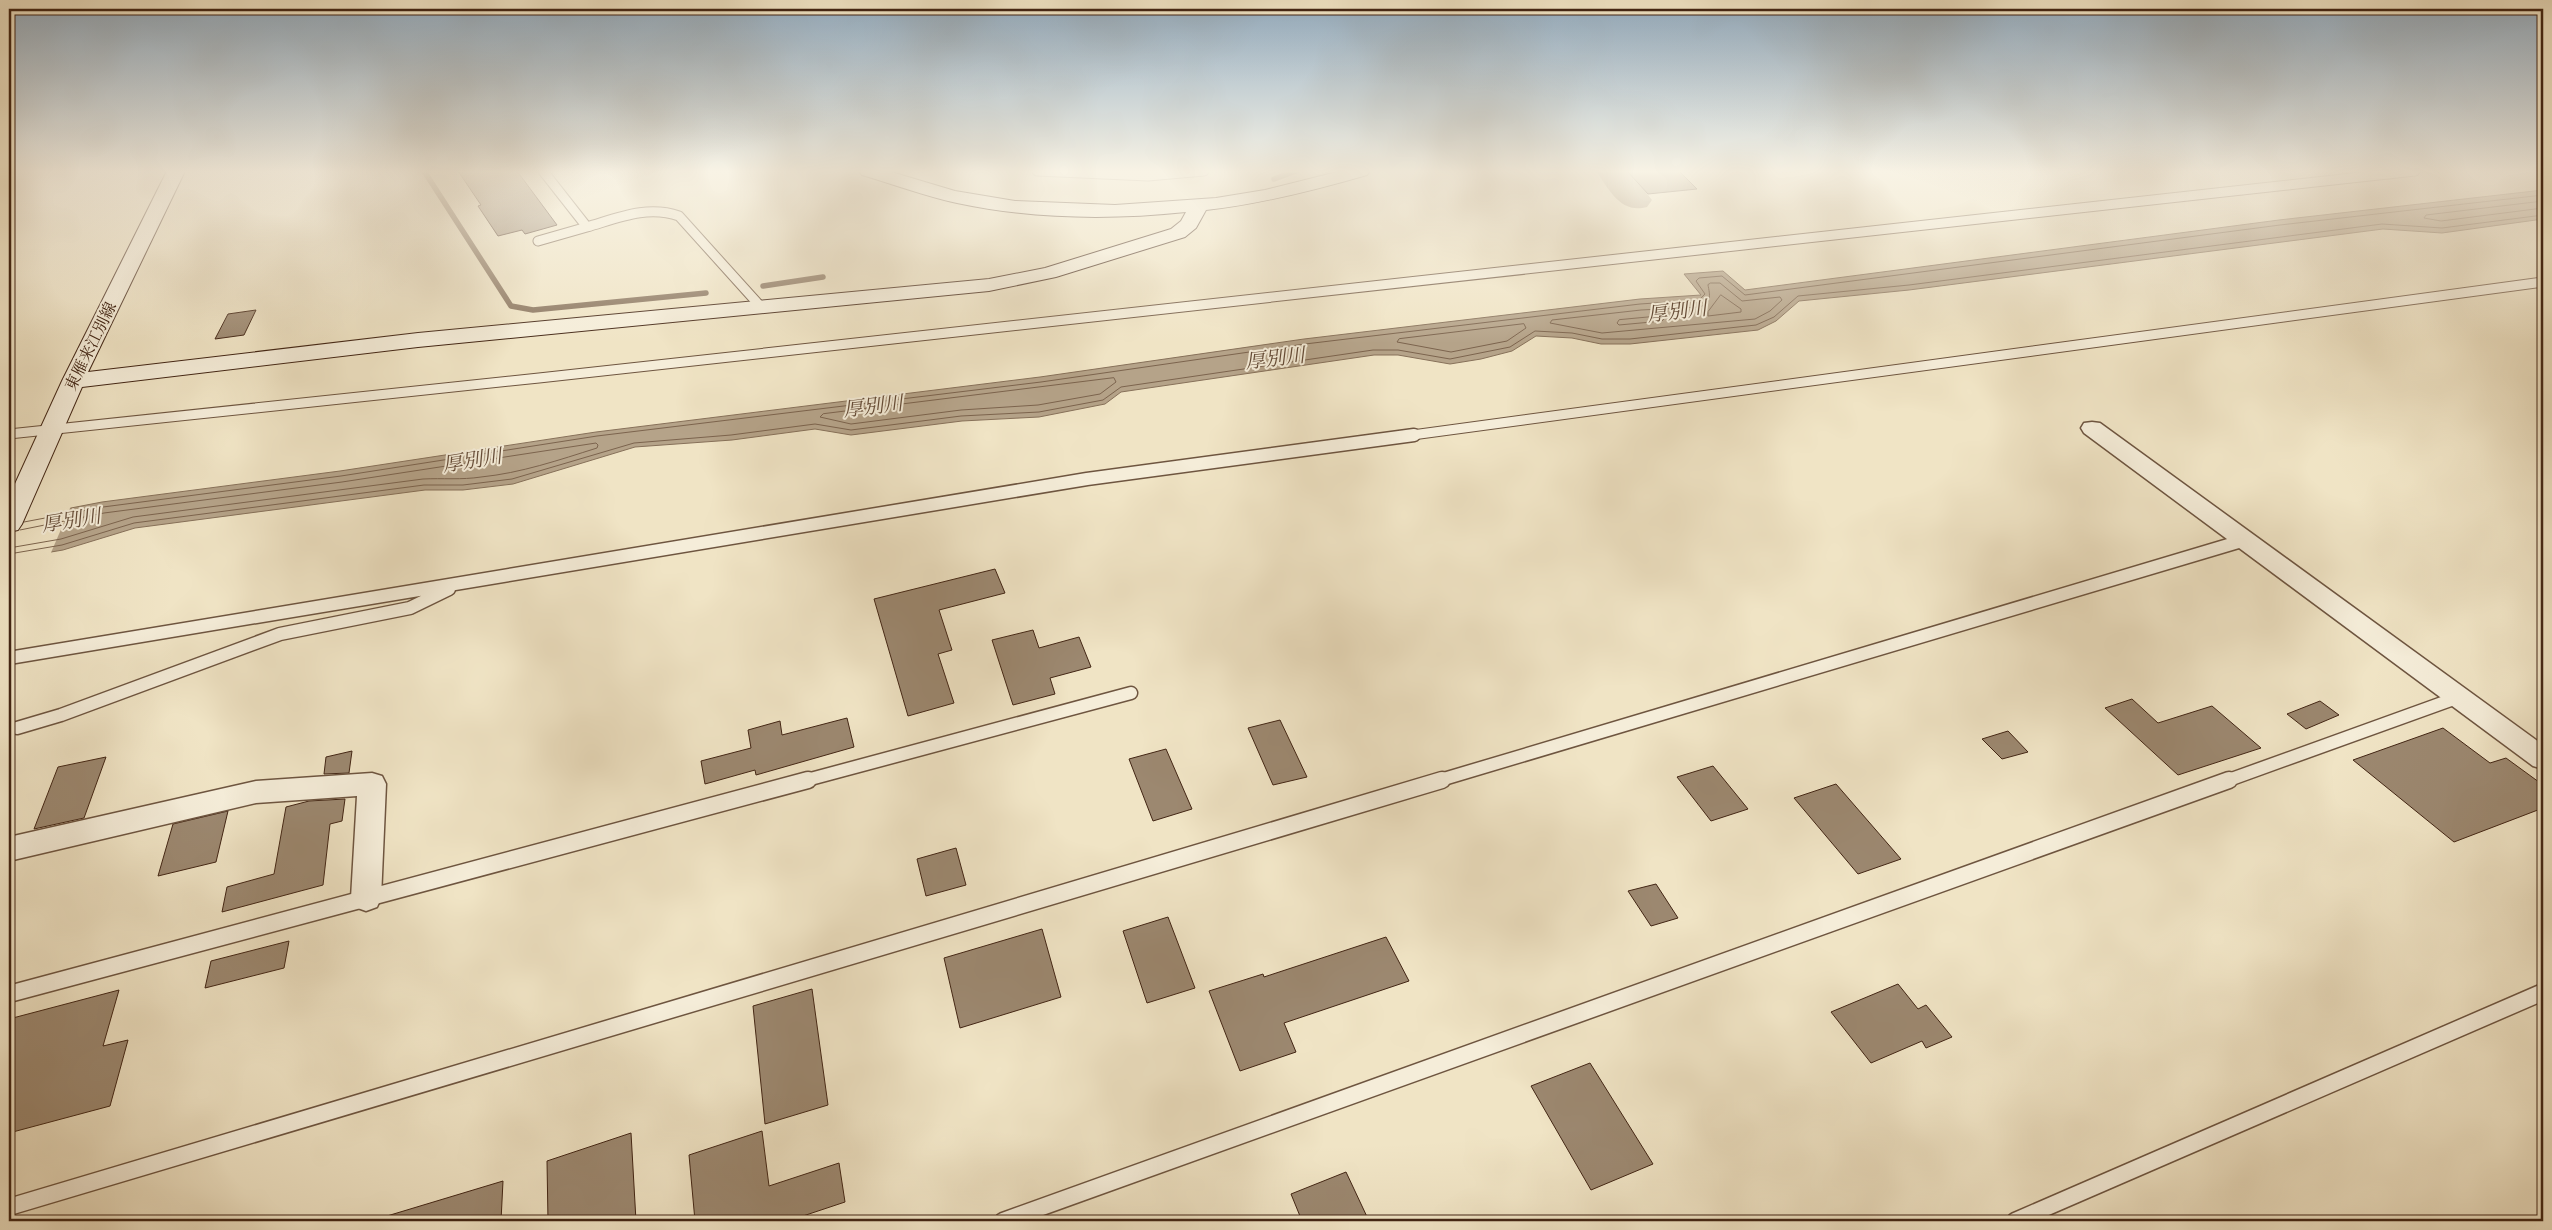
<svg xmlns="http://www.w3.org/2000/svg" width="2552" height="1230" font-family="'Sorts Mill Goudy','Noto Serif JP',serif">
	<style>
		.water { fill: #b5a389; stroke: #87715a }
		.pier { fill: #f0e4c5 }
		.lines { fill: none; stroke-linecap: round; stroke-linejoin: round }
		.shore { stroke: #7c644e; stroke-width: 1 }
		.stream { stroke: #87715a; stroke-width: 5.5 }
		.river { fill: #b5a389; fill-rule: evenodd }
		.building { fill: #9c8870; stroke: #422514 }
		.lane-far2-casing { stroke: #6e5540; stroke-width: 11 }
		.lane-far1-casing { stroke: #6e5540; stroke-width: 15 }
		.lane-casing { stroke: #6e5540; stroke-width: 19 }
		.street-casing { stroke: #6e5540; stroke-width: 3 }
		.secondary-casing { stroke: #422514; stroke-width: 2 }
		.lane-far2 { stroke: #f5edd9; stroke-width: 9 }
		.lane-far1 { stroke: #f5edd9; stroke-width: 12 }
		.lane { stroke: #f5edd9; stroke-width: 16 }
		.street { fill: #f5edd9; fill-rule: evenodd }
		.secondary { fill: #f5edd9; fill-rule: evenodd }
		.labels { text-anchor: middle; stroke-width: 4; stroke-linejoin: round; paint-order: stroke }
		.far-street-label { font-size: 16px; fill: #422514; stroke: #f5edd9 }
		.water-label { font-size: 20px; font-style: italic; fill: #644b37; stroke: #f5edd9 }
	</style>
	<rect width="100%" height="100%" fill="#f0e4c5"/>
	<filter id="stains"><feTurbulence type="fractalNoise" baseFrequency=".004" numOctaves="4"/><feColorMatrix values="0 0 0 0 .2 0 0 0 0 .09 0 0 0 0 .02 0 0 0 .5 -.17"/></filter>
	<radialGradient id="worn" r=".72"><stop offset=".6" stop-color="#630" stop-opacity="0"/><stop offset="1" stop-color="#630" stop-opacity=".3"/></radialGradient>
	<!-- water -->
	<path class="water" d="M2543 190V219L2442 233 2383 229 1909 290 1799 301 1776 321 1758 330 1630 344H1601L1572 338 1536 336 1512 351 1481 359 1450 364 1398 355H1374L1121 392 1105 404 1039 417 962 421 851 435 815 429 732 440 635 447 513 484 463 490H425L135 528 63 550 9 559V520L102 502 340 471 596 432 1040 377 1304 339 1640 299 1701 295 1684 274 1723 271 1745 290 2279 220Z"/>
	<!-- pier -->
	<path class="pier" d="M71 506 50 555 9 562V518Z"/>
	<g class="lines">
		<!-- shore -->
		<path class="shore" d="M2543 201 2426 215 2424 218 2441 221 2543 208
			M1711 283H1720L1742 301 1780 297 1782 300 1770 311 1755 319 1602 333 1550 323 1552 320 1641 310 1700 307C1712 302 1710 296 1708 285Z
			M1721 295 1741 309V312L1708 316V312Z
			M1662 316 1664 319 1662 321 1619 325 1617 323 1619 320Z
			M1524 324 1526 328 1507 341 1451 352 1397 342 1399 339Z
			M1114 378 1116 382 1100 394 1038 405 961 410 851 424 820 417 823 414Z
			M24 522 103 507 341 476 597 436 1041 382 1305 344 1640 304 1699 300 1705 294 1696 281 1699 278 1722 276 1745 295 2280 225 2543 195
			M9 548 61 539 133 517 423 479C442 478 462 480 481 477 521 473 559 460 597 448L598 445 596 443 342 482 104 513 20 530
			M9 554 62 545 134 523 424 485H463L512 479 634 443 731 435 815 424 851 430 961 416 1039 412 1103 400 1121 387 1373 350H1398L1450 359 1510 347 1535 331 1572 333 1602 339H1630L1756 325 1774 317 1798 296 1909 285 2382 224 2442 228 2543 215"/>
		<!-- stream -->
		<path class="stream" d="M424 171 511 306 533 310 706 293
			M1274 179 1296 171
			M763 286 823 277"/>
		<!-- river -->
		<path class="river" d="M1596 171H1629L1652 200 1647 207C1621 214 1610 191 1596 171Z"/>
	</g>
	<!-- building -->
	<path class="building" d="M458 171H517L557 225 525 234 522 230 498 236 478 206 481 205Z
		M1627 171H1679L1697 189 1648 194Z
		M256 310 244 335 215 339 228 314Z
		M995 569 1005 593 939 610 952 650 938 654 954 703 908 716 874 599Z
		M1033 630 1039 648 1079 637 1091 667 1050 678 1055 694 1013 705 992 640Z
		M2132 699 2158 723 2212 706 2261 748 2178 775 2105 708Z
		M2320 701 2339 715 2306 729 2287 714Z
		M847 718 854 747 756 775 755 770 705 784 701 761 751 748 748 730 780 721 782 735Z
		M1280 720 1307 777 1273 785 1248 728Z
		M2443 728 2490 763 2506 758 2543 785V808L2454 842 2353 760Z
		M2008 731 2028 752 2002 759 1982 739Z
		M1166 749 1192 809 1153 821 1129 759Z
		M352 751 349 773 324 774 326 757Z
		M106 757 84 818 34 829 58 767Z
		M1713 766 1748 809 1711 821 1677 777Z
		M1836 784 1901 859 1858 874 1794 798Z
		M345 799 342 821 330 824 323 885 222 912 227 887 274 874 286 807 309 801Z
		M228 811 216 862 158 876 173 824Z
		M956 848 966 885 926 896 917 859Z
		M1656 884 1678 918 1651 926 1628 891Z
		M1168 917 1195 988 1147 1003 1123 931Z
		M1042 929 1061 997 960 1028 944 958Z
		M1386 937 1409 981 1284 1023 1296 1052 1240 1071 1209 991 1263 974 1264 977Z
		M289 941 284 968 205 988 211 961Z
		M1898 984 1918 1009 1926 1005 1952 1037 1926 1048 1922 1041 1871 1063 1831 1012Z
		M812 989 828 1105 765 1124 753 1006Z
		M119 990 103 1046 128 1040 110 1106 9 1133V1019Z
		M1590 1063 1653 1164 1591 1190 1531 1086Z
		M762 1131 769 1186 839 1163 845 1202 788 1221H695L689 1155Z
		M631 1133 636 1221H548L547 1161Z
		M1346 1172 1369 1221H1302L1291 1194Z
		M503 1181 501 1221H387V1216Z"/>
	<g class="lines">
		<defs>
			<path id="lane-far2" d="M543 171 587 227C618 218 647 205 679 216L761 307
				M1037 171 1148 176 1204 171
				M538 241 587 227
				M9 434 539 378 2415 171
				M1405 436 2543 282"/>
			<path id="lane-far1" d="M9 658 1087 479 1414 435
				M17 728 61 715 280 634 410 608 449 589
				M803 781 1131 693
				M1437 781 2245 540
				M2226 781 2459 697"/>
			<path id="lane" d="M9 994 808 780
				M9 1207 1442 780
				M1003 1221 2229 780
				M2015 1221 2543 992"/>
			<path id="street" d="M2092 422 2100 423 2543 745V769L2533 766 2084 433 2081 428 2084 423Z
				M372 773 382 776 386 784 381 898 377 907 366 911 355 907 351 898 357 796 256 803 9 861V837L256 781Z"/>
			<path id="secondary" d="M167 171H185L88 372 418 333 989 279 1045 268 1171 229 1181 221 1186 212C1110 220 1032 219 957 203 925 196 893 184 862 175L859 171H888L955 191 1015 201 1115 205 1216 198 1265 190 1341 171H1370L1367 175C1315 190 1261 204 1206 210L1196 228 1185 237 1056 277 989 291 418 347 82 387 22 524 18 530 9 532V497L62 381Z"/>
		</defs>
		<!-- lane-far2 casing -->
		<use href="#lane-far2" class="lane-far2-casing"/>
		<!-- lane-far1 casing -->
		<use href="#lane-far1" class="lane-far1-casing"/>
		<!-- lane casing -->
		<use href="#lane" class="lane-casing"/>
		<!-- street casing -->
		<use href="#street" class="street-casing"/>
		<!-- secondary casing -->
		<use href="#secondary" class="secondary-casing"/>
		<!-- lane-far2 -->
		<use href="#lane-far2" class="lane-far2"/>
		<!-- lane-far1 -->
		<use href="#lane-far1" class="lane-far1"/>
		<!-- lane -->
		<use href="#lane" class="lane"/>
		<!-- street -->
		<use href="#street" class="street"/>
		<!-- secondary -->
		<use href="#secondary" class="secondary"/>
	</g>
	<!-- sky -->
	<linearGradient id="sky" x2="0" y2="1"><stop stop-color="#93adc2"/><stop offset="0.5" stop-color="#f8f3e5"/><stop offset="1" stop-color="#f8f3e5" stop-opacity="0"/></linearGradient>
	<rect width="2552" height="343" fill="url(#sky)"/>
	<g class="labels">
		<!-- far-street labels -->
		<g class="far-street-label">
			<text transform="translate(90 346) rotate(-64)" y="6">東雁来江別線</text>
		</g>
		<!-- water labels -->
		<g class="water-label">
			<text transform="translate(1677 311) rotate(-7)" y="7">厚別川</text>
			<text transform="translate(1275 358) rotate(-7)" y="7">厚別川</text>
			<text transform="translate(873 406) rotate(-7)" y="7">厚別川</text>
			<text transform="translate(472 460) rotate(-9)" y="7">厚別川</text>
			<text transform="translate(71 520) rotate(-9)" y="7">厚別川</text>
		</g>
	</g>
	<!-- margin -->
	<rect width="2552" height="1230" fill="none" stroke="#f0e4c5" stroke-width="30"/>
	<rect x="10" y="10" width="2532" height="1210" fill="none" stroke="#422514" stroke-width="2.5"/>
	<rect x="15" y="15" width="2522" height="1200" fill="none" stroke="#422514"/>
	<rect width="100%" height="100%" filter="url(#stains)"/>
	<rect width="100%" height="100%" fill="url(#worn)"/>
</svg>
